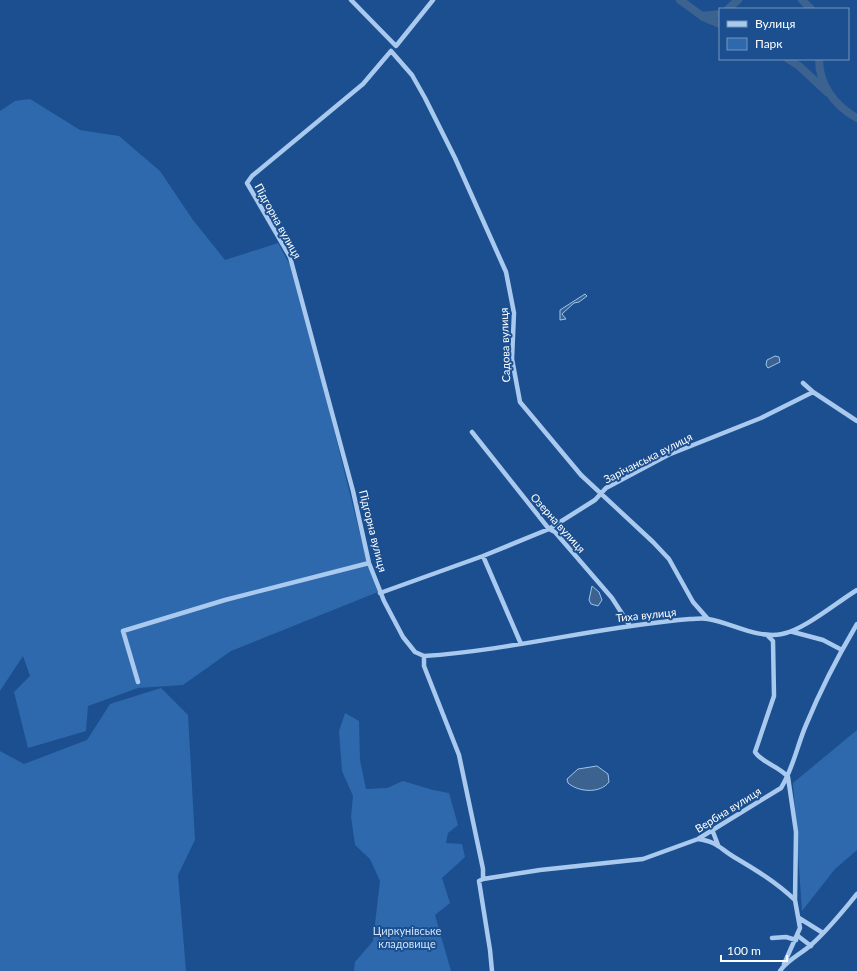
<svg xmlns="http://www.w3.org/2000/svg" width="857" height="971" font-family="Lato,sans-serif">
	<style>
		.green { fill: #2e69ad }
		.water { fill: #3c6290; stroke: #9cc4f0 }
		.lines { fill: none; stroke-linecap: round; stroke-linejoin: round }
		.river { stroke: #3c6290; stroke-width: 8 }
		.minor { stroke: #a9c9ee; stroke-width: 4.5 }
		.labels { text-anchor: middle; stroke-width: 4; stroke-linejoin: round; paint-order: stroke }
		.street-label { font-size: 11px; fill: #fff; stroke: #1b4f8f }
		.park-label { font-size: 11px; fill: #cfe3fa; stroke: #1b4f8f }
	</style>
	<rect width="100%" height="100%" fill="#1b4f8f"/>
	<!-- green -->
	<path class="green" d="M30 99 80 130 119 136 160 171 193 220 225 260 278 243 290 265 324 390 367 562 378 592 231 651 183 685 138 688 88 706 86 731 28 748 14 692 30 676 23 656 0 691V111L15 101Z
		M161 688 188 715 195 840 178 875 186 971H0V751L24 764 87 740 110 704Z
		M345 713 359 721 360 760 366 789 387 788 403 781 433 790 449 793 458 825 448 833 446 843 462 844 465 857 442 878 450 903 435 915 451 971H354L355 962 373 941 380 881 370 859 355 845 351 817 353 796 342 771 339 731Z
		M857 730V850L835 869 802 911 793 783Z"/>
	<!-- water -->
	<path class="water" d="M585 294 587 296 579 302 574 303 562 314 566 319 560 320V310Z
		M775 356 779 357 780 362 768 368 766 365 767 360Z
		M592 586 599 592 602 600 598 606 591 604 589 600Z
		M597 766 608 774 609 782C600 794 578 792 568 783L567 779 578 769Z"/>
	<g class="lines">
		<!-- river -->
		<path class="river" d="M680 0 702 16 720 14
			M802 0 811 9
			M728 9 738 0
			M703 17 720 24
			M788 59 799 66 827 92
			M819 59C819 85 835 106 857 118"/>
		<!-- minor -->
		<path class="minor" d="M351 0 396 46 433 0
			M803 383 813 392
			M472 432 549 529 555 532 612 598 630 626
			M483 556 521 644
			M380 593 483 556 549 529 595 500 606 488 668 455 761 418 813 392 857 421
			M793 632 823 640 842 650
			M767 635 773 641 774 696 755 752C762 763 779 766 788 777L796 832 795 900 800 928 784 964
			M424 656C514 650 601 626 690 619 696 619 703 618 708 619 732 623 757 639 782 634 804 630 837 602 857 590
			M138 682 123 631 225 600 369 563
			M713 832 718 845
			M698 839C718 842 719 848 734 857 756 870 776 882 795 900
			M483 879 540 870 643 859 698 839 781 788C793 769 797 746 806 725 820 691 838 656 857 624
			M799 918 823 933
			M798 936 811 946
			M772 938 786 937 796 940
			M492 971 490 950 479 881 483 879V869L459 755 424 666V656L415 652 403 637 384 601 369 563 353 491 290 257 247 183 252 176 363 84 391 51 412 75 425 98 455 158 506 272 514 313 512 359 520 402 581 475 653 542 669 559 693 602 708 619
			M780 971C787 960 801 954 811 945 828 930 842 912 857 894"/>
	</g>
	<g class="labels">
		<!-- street labels -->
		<g class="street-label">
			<text transform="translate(278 221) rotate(61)" y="4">Підгорна вулиця</text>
			<text transform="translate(505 345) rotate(-92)" y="4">Садова вулиця</text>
			<text transform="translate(648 458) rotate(-27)" y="4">Зарічанська вулиця</text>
			<text transform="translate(558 523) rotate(48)" y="4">Озерна вулиця</text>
			<text transform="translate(373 531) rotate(76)" y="4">Підгорна вулиця</text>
			<text transform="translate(646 615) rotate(-6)" y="4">Тиха вулиця</text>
			<text transform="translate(728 810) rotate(-32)" y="4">Вербна вулиця</text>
		</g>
		<!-- park labels -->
		<g class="park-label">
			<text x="407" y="935">Циркунівське<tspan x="407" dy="13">кладовище</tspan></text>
		</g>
	</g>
	<!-- legend -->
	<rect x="719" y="8" width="130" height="52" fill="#1b4f8f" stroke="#7695bc"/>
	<rect x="727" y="21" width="20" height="6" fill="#a9c9ee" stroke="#7695bc"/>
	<text x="755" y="28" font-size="12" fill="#ffffff">Вулиця</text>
	<rect x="727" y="38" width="20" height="12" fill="#2e69ad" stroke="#7695bc"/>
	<text x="755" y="48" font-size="12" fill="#ffffff">Парк</text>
	<!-- scale -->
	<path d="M721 955v6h66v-6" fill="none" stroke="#ffffff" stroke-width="2"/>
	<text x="727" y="955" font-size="12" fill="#ffffff" stroke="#1b4f8f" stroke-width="3" paint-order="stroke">100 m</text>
</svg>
